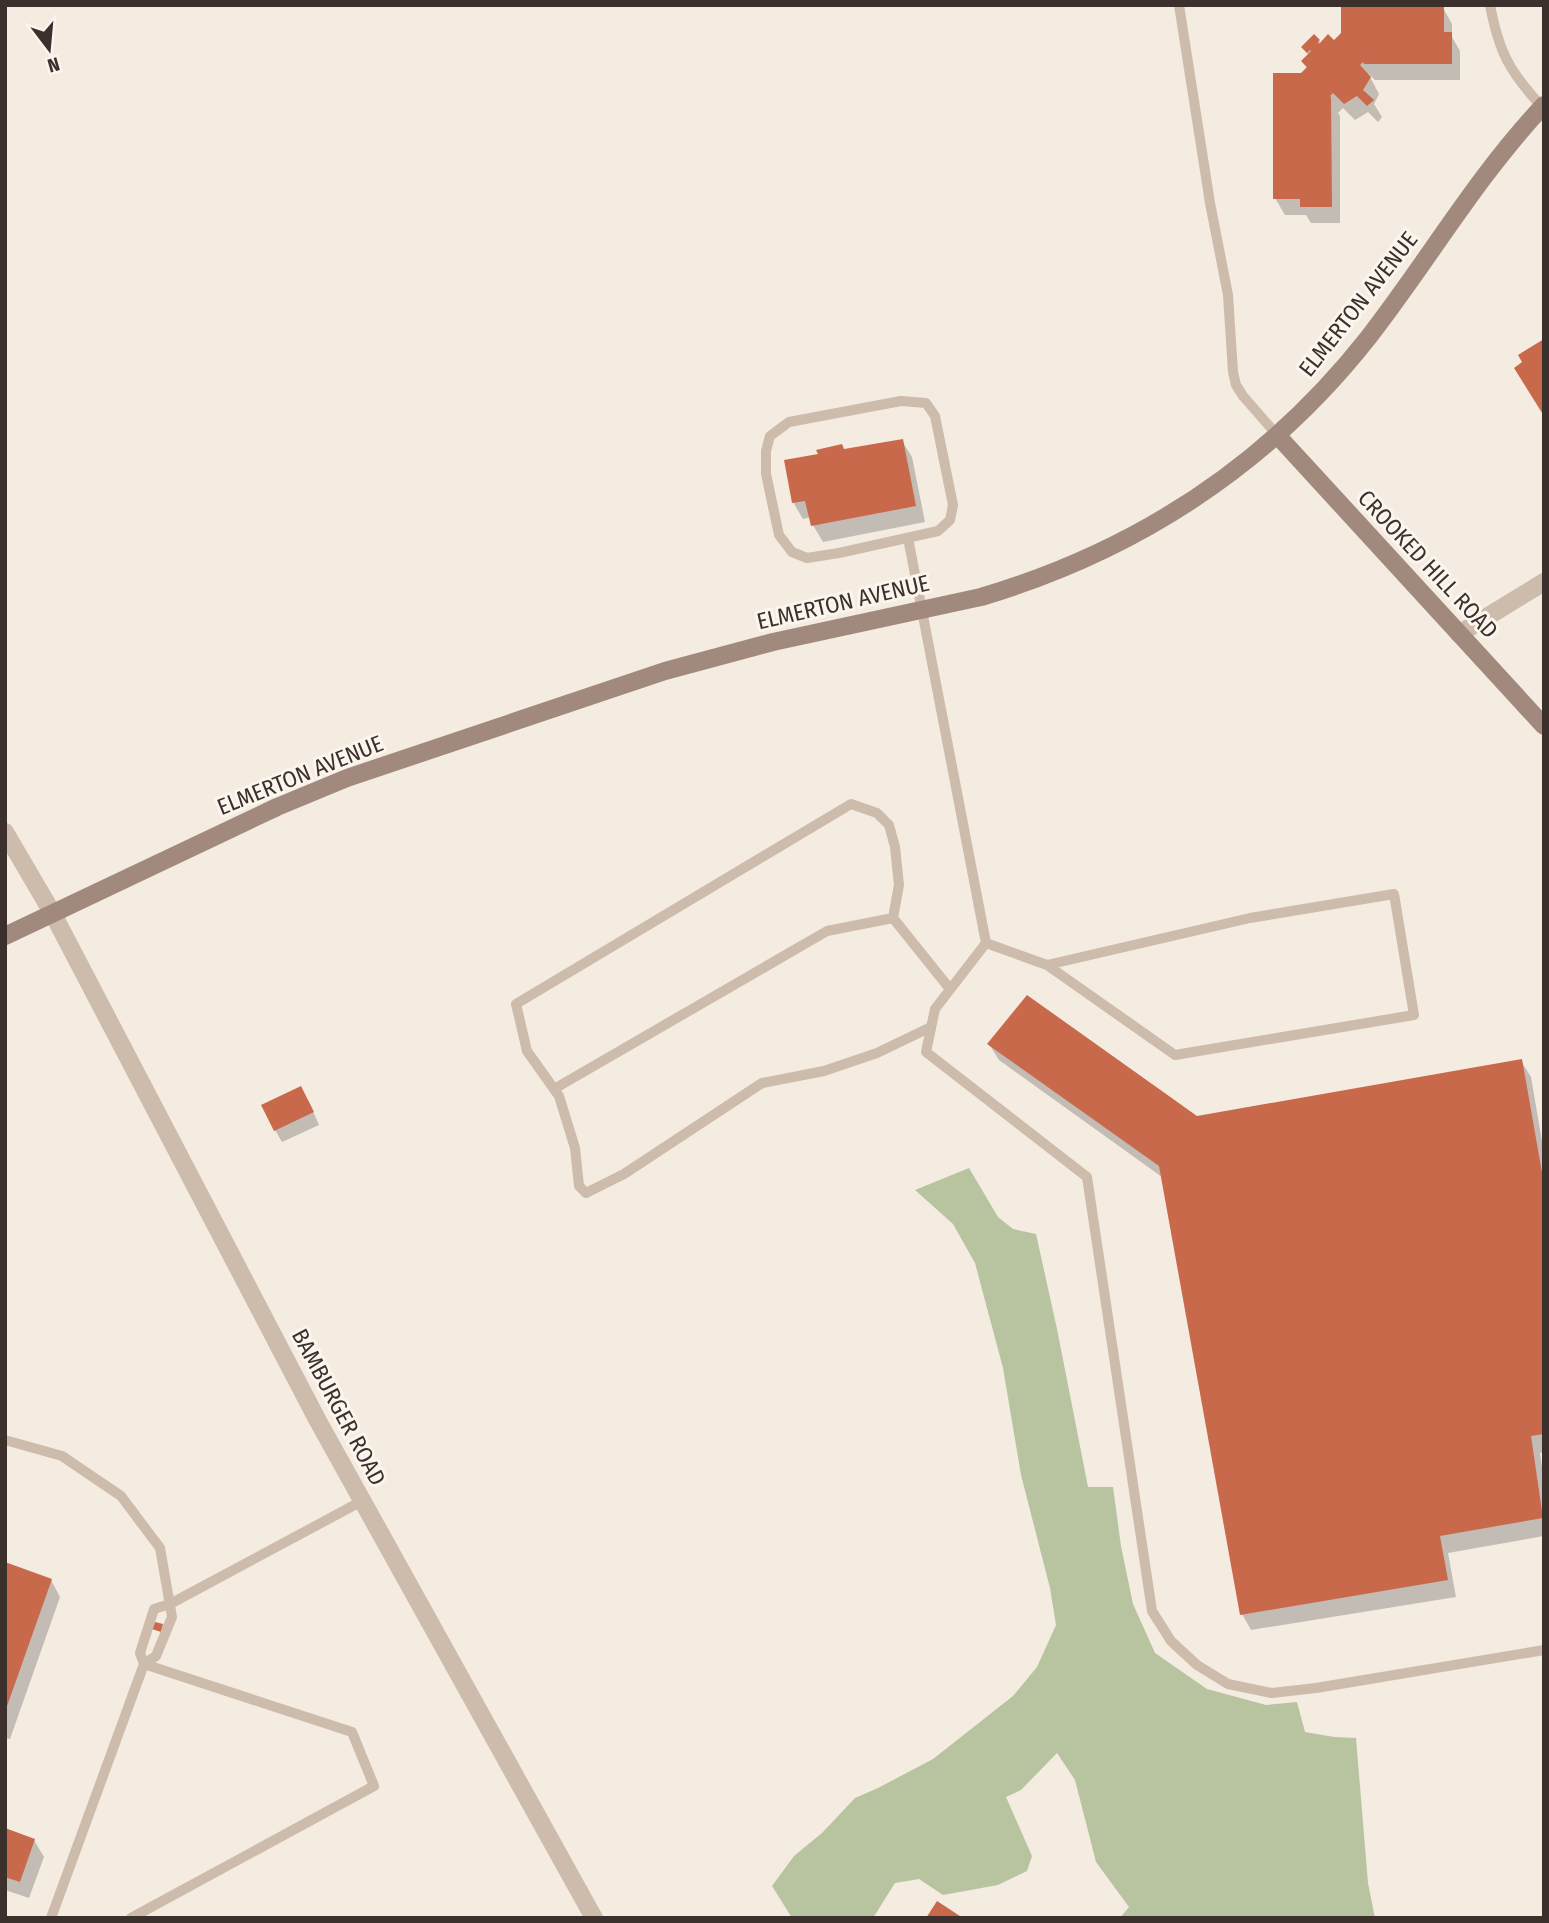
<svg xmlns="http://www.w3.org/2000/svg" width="1549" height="1923" font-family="'Fira Sans Condensed',sans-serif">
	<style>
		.green { fill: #b8c4a0 }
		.shadow { fill: #0003 }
		.building { fill: #c8694b }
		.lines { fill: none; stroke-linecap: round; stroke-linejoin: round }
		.lane { stroke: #cdbbac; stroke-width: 10 }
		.street { stroke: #cdbbac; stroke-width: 18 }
		.secondary { stroke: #a18a7d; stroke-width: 18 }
		.labels { text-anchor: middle; stroke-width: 6; stroke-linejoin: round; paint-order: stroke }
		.street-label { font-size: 23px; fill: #3b302b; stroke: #fbf5ee }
	</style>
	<rect width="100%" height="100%" fill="#f4ebe1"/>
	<!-- green -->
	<path class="green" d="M969 1168 998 1217 1013 1229 1036 1234 1057 1329 1088 1487H1113L1121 1546 1133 1604 1155 1653 1207 1689 1266 1705 1297 1702 1305 1732 1334 1737 1356 1738 1368 1883 1375 1918H1120L1129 1907 1096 1862 1075 1780 1057 1753 1021 1790 1006 1797 1032 1856 1027 1871 998 1885 943 1895 919 1879 895 1883 873 1918H792L772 1886 794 1856 822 1833 855 1798 878 1788 933 1759 1013 1696 1037 1667 1056 1625 1050 1588 1021 1475 1003 1368 975 1263 953 1224 915 1190Z"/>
	<!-- shadow -->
	<path class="shadow" d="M1443 8 1452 24V37L1460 51V80H1375L1368 73 1379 94 1374 104 1382 117 1378 122 1368 112 1355 120 1343 108 1338 113 1340 116V223H1311L1306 215H1285L1275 198 1302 75 1307 69 1303 62 1309 56 1303 47 1319 41 1321 44 1334 42Z
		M902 441 912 457 925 522 823 542 813 525 811 517 803 519 793 502 845 451Z
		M989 1044 1197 1118 1521 1061 1531 1077 1544 1153V1452L1540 1453 1544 1480V1536L1448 1553 1456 1597 1251 1630 1242 1614 1162 1177 999 1060Z
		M308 1100 319 1125 282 1142 275 1130Z
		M5 1564 51 1580 60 1597 10 1739 5 1738Z
		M5 1830 34 1840 44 1857 29 1898 5 1890Z"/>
	<!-- building -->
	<path class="building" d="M1341 6H1444V32H1452V64H1364L1363 62 1360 65 1371 77 1363 90 1374 100 1367 106 1357 96 1344 104 1333 93 1330 96 1331 97 1332 207H1300V199H1273V73H1301L1307 67 1301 61 1311 51 1310 50 1307 53 1301 47 1314 34 1320 40 1318 42 1319 44 1328 34 1334 40 1341 33Z
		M1544 339V416L1514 368 1522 362 1518 355Z
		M903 439 916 506 811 526 805 501 792 503 784 460 818 454 816 450 842 444 844 449Z
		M1027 995 1197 1116 1522 1059 1544 1184V1434L1531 1436 1543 1518 1440 1536 1448 1580 1240 1615 1159 1166 987 1044Z
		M301 1086 314 1112 274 1131 261 1105Z
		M5 1562 52 1579 6 1709H5Z
		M155 1622 163 1624 161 1632 152 1629Z
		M5 1828 35 1839 20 1882 5 1877Z
		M937 1901 963 1918H926Z"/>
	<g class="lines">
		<!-- lane -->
		<path class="lane" d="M1179 5 1210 203 1228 295 1233 372 1236 385 1243 396 1277 435
			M1490 5C1499 53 1510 72 1542 107
			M901 401 926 403 935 416 953 505 950 520 938 531 839 553 807 558 792 552 779 535 766 474V451L770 436 789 422Z
			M908 538 986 943 935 1009 926 1052 1087 1177 1152 1611 1171 1641 1197 1665 1228 1684 1272 1693 1316 1688 1544 1650
			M986 943 1047 965 1175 1055 1414 1015 1394 894 1250 918 1047 965
			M931 1027 877 1053 824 1071 762 1083 624 1174 586 1193 579 1186 575 1148 559 1096 527 1051 516 1004 851 804 877 813 889 825 895 847 899 885 893 918 950 989
			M554 1089 827 931 893 918
			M5 1440 62 1456 121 1496 160 1548 172 1617 156 1656 144 1664 51 1918
			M144 1664 140 1653 154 1609 170 1604 362 1501
			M131 1918 374 1786 352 1732 144 1664"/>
		<!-- street -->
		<path class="street" d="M1459 634 1544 582
			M5 832 53 914 318 1421 594 1918"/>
		<!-- secondary -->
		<path class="secondary" d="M1277 435 1544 726
			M5 936 277 807 347 778 665 671 773 642 981 597C1136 551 1268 465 1368 338 1428 261 1476 177 1544 105"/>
	</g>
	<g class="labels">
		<!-- street labels -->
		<g class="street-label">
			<text transform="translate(1358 304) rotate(-52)" y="8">ELMERTON AVENUE</text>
			<text transform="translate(1428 564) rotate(47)" y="8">CROOKED HILL ROAD</text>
			<text transform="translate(843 602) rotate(-13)" y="8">ELMERTON AVENUE</text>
			<text transform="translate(300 775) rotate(-22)" y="8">ELMERTON AVENUE</text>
			<text transform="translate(339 1407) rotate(62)" y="8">BAMBURGER ROAD</text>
		</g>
	</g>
	<!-- border -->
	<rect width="1549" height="1923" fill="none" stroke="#3b302b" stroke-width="14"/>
	<!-- north arrow -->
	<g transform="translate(49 49) rotate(164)" stroke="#fbf5ee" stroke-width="5" paint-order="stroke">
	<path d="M0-5L12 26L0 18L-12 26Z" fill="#3b302b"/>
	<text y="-10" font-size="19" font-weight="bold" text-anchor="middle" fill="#3b302b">N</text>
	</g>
</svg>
